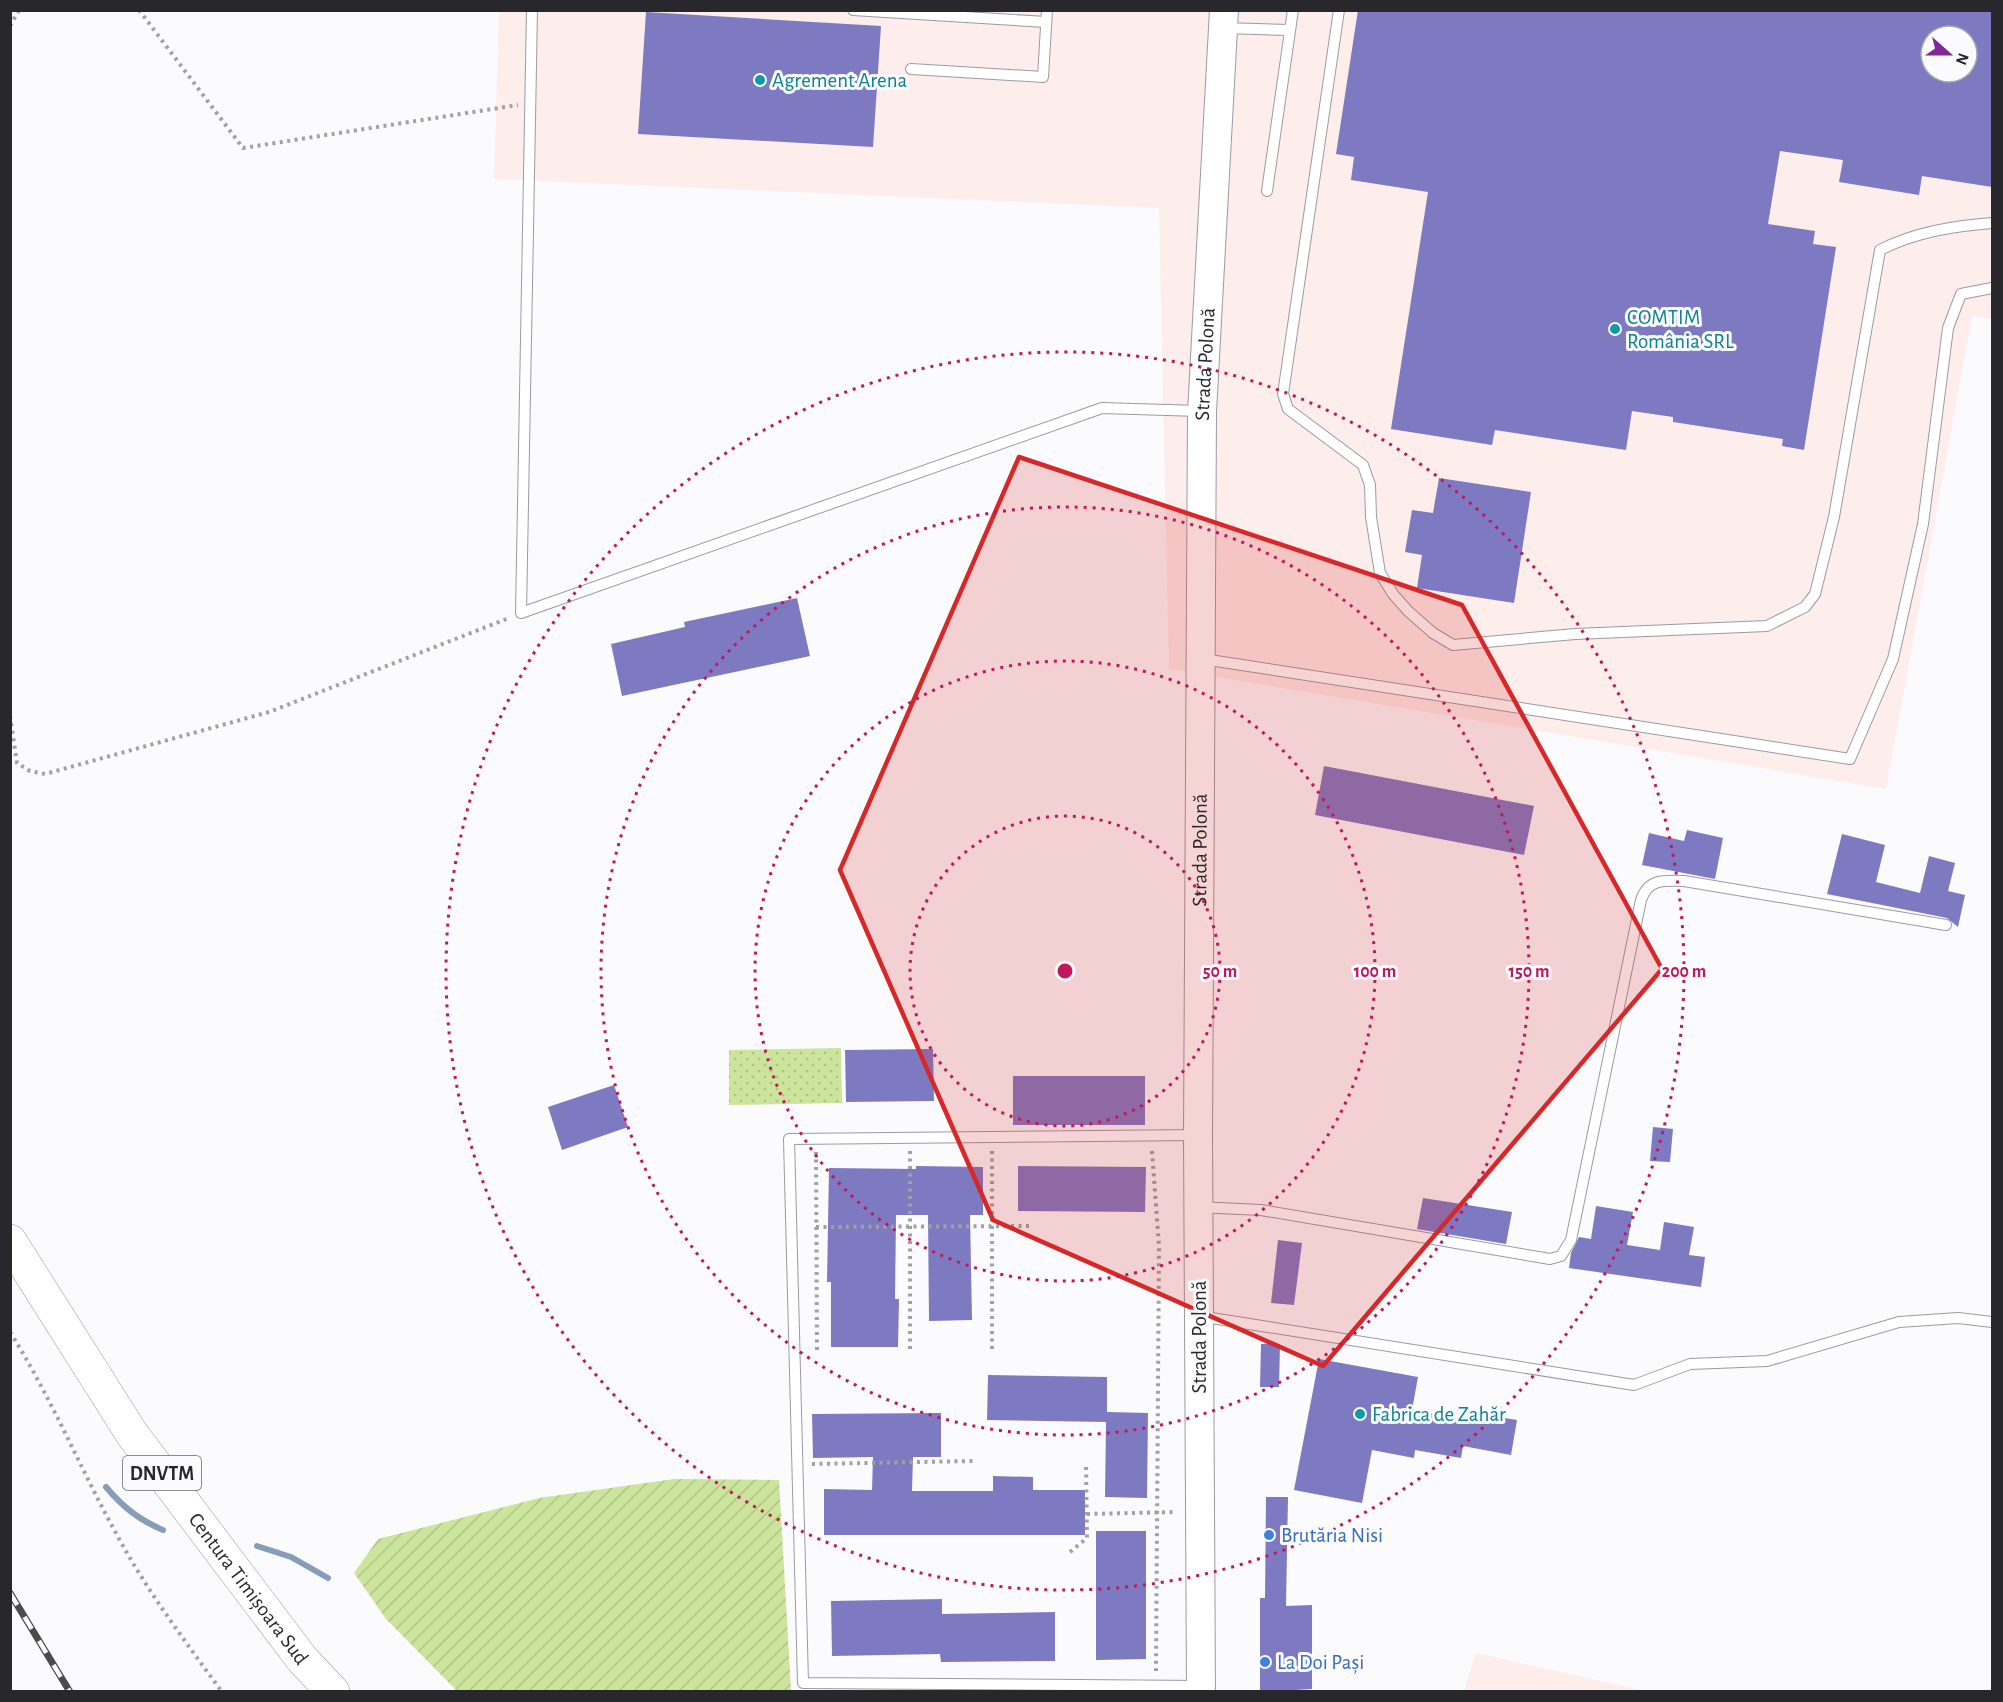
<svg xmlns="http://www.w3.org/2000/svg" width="2003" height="1702" font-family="'Alegreya Sans',sans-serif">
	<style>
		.industrial { fill: #fdedeb; fill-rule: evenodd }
		.park { fill: url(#park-dots) }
		.garden { fill: url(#garden-furrows) }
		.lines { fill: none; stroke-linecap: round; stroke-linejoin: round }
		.stream { stroke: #869db9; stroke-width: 6 }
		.building { fill: #7d7ac2; fill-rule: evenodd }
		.lane-casing { stroke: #9a9aa4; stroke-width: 12 }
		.secondary-casing { stroke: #9a9aa4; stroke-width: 30 }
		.primary-casing { stroke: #9a9aa4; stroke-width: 34 }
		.path { stroke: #a1a1a3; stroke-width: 4; stroke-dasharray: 3 4.5; stroke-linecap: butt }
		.lane { stroke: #fff; stroke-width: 10 }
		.secondary { stroke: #fff; stroke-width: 28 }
		.primary { stroke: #fff; stroke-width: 33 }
		.rail-casing { stroke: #4b4b4e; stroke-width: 7 }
		.rail { stroke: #fbfbfd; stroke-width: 4.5; stroke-dasharray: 14; stroke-linecap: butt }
		.marked { fill: #d62828; fill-opacity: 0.2; stroke: #d62828; stroke-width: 4.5; stroke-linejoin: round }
		.ring { fill: none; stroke: #c2185b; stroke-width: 3; stroke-dasharray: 3 6 }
		.culture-dot { fill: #0f9aa8; stroke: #fbfbfd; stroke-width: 2 }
		.shop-dot { fill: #3f7fe0; stroke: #fbfbfd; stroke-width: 2 }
		.labels { text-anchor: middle; stroke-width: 6; stroke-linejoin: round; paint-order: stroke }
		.shield { fill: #fbfbfd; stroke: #67676b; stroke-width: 1.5 }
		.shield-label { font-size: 20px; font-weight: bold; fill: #28282c }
		.culture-label { font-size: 21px; fill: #0d838f; stroke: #fbfbfd; text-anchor: start }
		.street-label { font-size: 21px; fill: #28282c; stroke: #fbfbfd }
		.shop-label { font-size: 21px; fill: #366cbe; stroke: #fbfbfd; text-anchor: start }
		.centre { fill: #c2185b; stroke: #fbfbfd; stroke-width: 3 }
		.ring-label { font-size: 18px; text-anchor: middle; font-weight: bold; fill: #c2185b; stroke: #fbfbfd; stroke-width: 6; stroke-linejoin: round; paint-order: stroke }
	</style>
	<defs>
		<pattern id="park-dots" width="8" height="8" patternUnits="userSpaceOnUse" patternTransform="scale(1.5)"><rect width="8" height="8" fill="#cce49c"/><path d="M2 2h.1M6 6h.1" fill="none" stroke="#afc487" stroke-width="1.8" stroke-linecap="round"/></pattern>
		<pattern id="garden-furrows" width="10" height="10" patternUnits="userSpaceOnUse" patternTransform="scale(1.5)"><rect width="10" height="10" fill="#cce49c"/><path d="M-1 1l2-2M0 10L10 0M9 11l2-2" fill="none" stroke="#afc487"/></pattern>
	</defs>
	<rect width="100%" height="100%" fill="#fbfbfd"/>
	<!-- industrial -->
	<path class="industrial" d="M499 11H1992V319L1972 316 1886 789 1169 669 1159 208 494 179ZM1931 36H1967V72H1931Z
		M1476 1653 1645 1691H1464Z"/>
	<!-- park -->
	<path class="park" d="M841 1048 842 1103 729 1105V1050Z"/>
	<!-- garden -->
	<path class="garden" d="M674 1479 779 1480 791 1691H457L386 1619 354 1573 378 1539 539 1498Z"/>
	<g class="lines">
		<!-- stream -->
		<path class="stream" d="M106 1487C123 1507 139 1520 163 1530
			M257 1546 291 1557 328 1578"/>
	</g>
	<!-- building -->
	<path class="building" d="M1358 10H1992V187L1922 176 1919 195 1839 182 1843 160 1780 151 1768 224 1815 231 1813 244 1836 247 1804 450 1782 446 1783 439 1673 422V417L1632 411 1626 450 1495 430 1492 445 1391 429 1428 192 1351 180 1354 157 1336 154ZM1931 36H1967V72H1931Z
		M646 12 881 26 873 147 638 134Z
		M1439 478 1531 492 1514 603 1417 588 1422 555 1405 552 1412 510 1433 513Z
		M797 598 810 656 622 696 611 644 685 627 684 622Z
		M1324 766 1534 806 1524 855 1315 815Z
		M1687 830 1723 838 1715 879 1642 865 1649 833 1684 841Z
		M1842 834 1885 845 1876 882 1920 893 1929 856 1955 863 1948 891 1965 895 1958 927 1947 918 1827 894Z
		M933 1049 934 1101 846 1102 845 1050Z
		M1013 1076H1145V1125H1013Z
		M614 1085 628 1127 562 1150 548 1107Z
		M1653 1127 1673 1129 1670 1162 1650 1161Z
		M916 1166 983 1167V1215H970L972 1320 929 1321 928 1215H896L895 1299H899L898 1347H831V1282H827L829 1168 916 1169Z
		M1018 1166 1146 1167 1145 1212 1018 1211Z
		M1423 1198 1512 1212 1506 1244 1417 1229Z
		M1596 1206 1633 1212 1627 1245 1660 1250 1664 1222 1694 1227 1689 1255 1705 1257 1701 1287 1569 1268 1571 1253 1579 1237 1591 1239Z
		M1278 1240 1302 1243 1294 1305 1271 1303Z
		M1261 1344H1280L1279 1387H1260Z
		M1319 1359 1418 1377 1412 1410 1473 1421 1475 1413 1517 1420 1511 1455 1463 1446 1461 1458 1415 1450 1414 1458 1372 1450 1362 1503 1294 1490Z
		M988 1375 1107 1377V1412L1148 1413 1147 1498 1105 1497 1106 1422 987 1420Z
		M941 1413V1457H913L912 1491H993V1476L1033 1477V1490H1085V1535H824V1489L872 1490 873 1457 813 1458 812 1414Z
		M1266 1497H1288L1286 1606 1312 1605V1689L1260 1692V1598H1265Z
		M1096 1531H1146V1659L1096 1660Z
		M942 1599V1614L1055 1612V1661L941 1662 940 1654 832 1656 831 1601Z"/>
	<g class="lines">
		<defs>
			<path id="lane" d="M532 10 521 613 1102 408 1200 411
				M853 10 1046 22
				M1339 10 1283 394 1288 409 1363 465 1370 485 1371 517 1380 573 1393 594 1408 611 1433 633 1453 645 1575 634 1767 626 1805 607 1815 594 1834 517 1880 250C1915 232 1954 226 1992 223
				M1223 28 1290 30
				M911 69 1043 77 1047 10
				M1267 191 1293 10
				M1203 659 1850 759 1893 659 1923 524 1948 328 1961 294 1992 288
				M1198 1135 789 1139 803 1683 1200 1686
				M1198 1207 1261 1210 1550 1259 1561 1256 1571 1240 1641 900C1648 879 1664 880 1684 881L1946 925
				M1199 1316 1634 1385 1690 1364 1767 1361 1899 1322 1958 1318 1992 1322"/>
			<g id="secondary">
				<path id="s1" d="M1201 1692 1198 1135 1202 412 1224 10"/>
			</g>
			<g id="primary">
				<path id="s2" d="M10 1241 132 1434 302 1659 333 1692"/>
			</g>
		</defs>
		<!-- lane casing -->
		<use href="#lane" class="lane-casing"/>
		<!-- secondary casing -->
		<use href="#secondary" class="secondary-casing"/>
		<!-- primary casing -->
		<use href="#primary" class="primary-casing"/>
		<!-- path -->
		<path class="path" d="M139 10 243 148 518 105
			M10 26 19 10
			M10 716 17 763 30 771 45 774 269 712 509 618
			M910 1151V1352
			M992 1151V1351
			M1152 1151 1159 1246 1156 1671
			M816 1152 817 1352
			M816 1227 1033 1226
			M10 1332C51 1397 80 1468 117 1535 147 1591 185 1641 222 1692
			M812 1464 973 1461
			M1087 1514 1177 1512
			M1070 1552 1087 1538 1086 1463"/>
		<!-- lane -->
		<use href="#lane" class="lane"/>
		<!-- secondary -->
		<use href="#secondary" class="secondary"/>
		<!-- primary -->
		<use href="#primary" class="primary"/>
		<defs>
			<path id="rail" d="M10 1593 70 1692"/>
		</defs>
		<!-- rail casing -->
		<use href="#rail" class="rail-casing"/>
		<!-- rail -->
		<use href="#rail" class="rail"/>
	</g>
	<!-- marked area -->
	<path class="marked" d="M1019 457 1462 605 1662 969 1323 1366 993 1220 840 870Z"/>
	<!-- distance rings -->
	<g class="ring">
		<circle cx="1065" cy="971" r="155"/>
		<circle cx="1065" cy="971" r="310"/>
		<circle cx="1065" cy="971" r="464"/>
		<circle cx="1065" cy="971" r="619"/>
	</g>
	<!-- markers -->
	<g class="culture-dot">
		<circle cx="760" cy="80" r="6"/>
		<circle cx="1615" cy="329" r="6"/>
		<circle cx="1360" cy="1414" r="6"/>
	</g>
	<g class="shop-dot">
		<circle cx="1269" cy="1535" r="6"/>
		<circle cx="1265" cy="1662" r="6"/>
	</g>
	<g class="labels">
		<!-- shield labels -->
		<rect class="shield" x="123" y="1456" width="78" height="34" rx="4.5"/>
		<g class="shield-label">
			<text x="162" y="1480">DNVTM</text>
		</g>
		<!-- culture labels -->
		<g class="culture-label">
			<text x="772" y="87">Agrement Arena</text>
			<text x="1627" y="324">COMTIM<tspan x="1627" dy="24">România SRL</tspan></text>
			<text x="1372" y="1421">Fabrica de Zahăr</text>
		</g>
		<!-- street labels -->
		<g class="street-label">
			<text dy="7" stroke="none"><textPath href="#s1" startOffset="1328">Strada Polonă</textPath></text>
			<text dy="7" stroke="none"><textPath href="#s1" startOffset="842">Strada Polonă</textPath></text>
			<text transform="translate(1199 1337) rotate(-90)" y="7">Strada Polonă</text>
			<text dy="7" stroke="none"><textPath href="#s2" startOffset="422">Centura Timișoara Sud</textPath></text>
		</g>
		<!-- shop labels -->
		<g class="shop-label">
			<text x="1281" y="1542">Brutăria Nisi</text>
			<text x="1277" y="1669">La Doi Pași</text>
		</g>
	</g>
	<circle cx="1065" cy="971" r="9" class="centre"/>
	<g class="ring-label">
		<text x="1220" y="977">50 m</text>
		<text x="1375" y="977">100 m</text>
		<text x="1529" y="977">150 m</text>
		<text x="1684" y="977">200 m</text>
	</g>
	<!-- border -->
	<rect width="2003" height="1702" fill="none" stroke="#28282c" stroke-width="24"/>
	<!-- north arrow -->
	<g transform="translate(1949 54) rotate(111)"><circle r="28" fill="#fbfbfd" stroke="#a7a7a9" stroke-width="1.5"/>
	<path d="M0-4.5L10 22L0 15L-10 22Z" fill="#852893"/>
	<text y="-9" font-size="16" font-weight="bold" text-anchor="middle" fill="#28282c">N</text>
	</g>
</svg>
